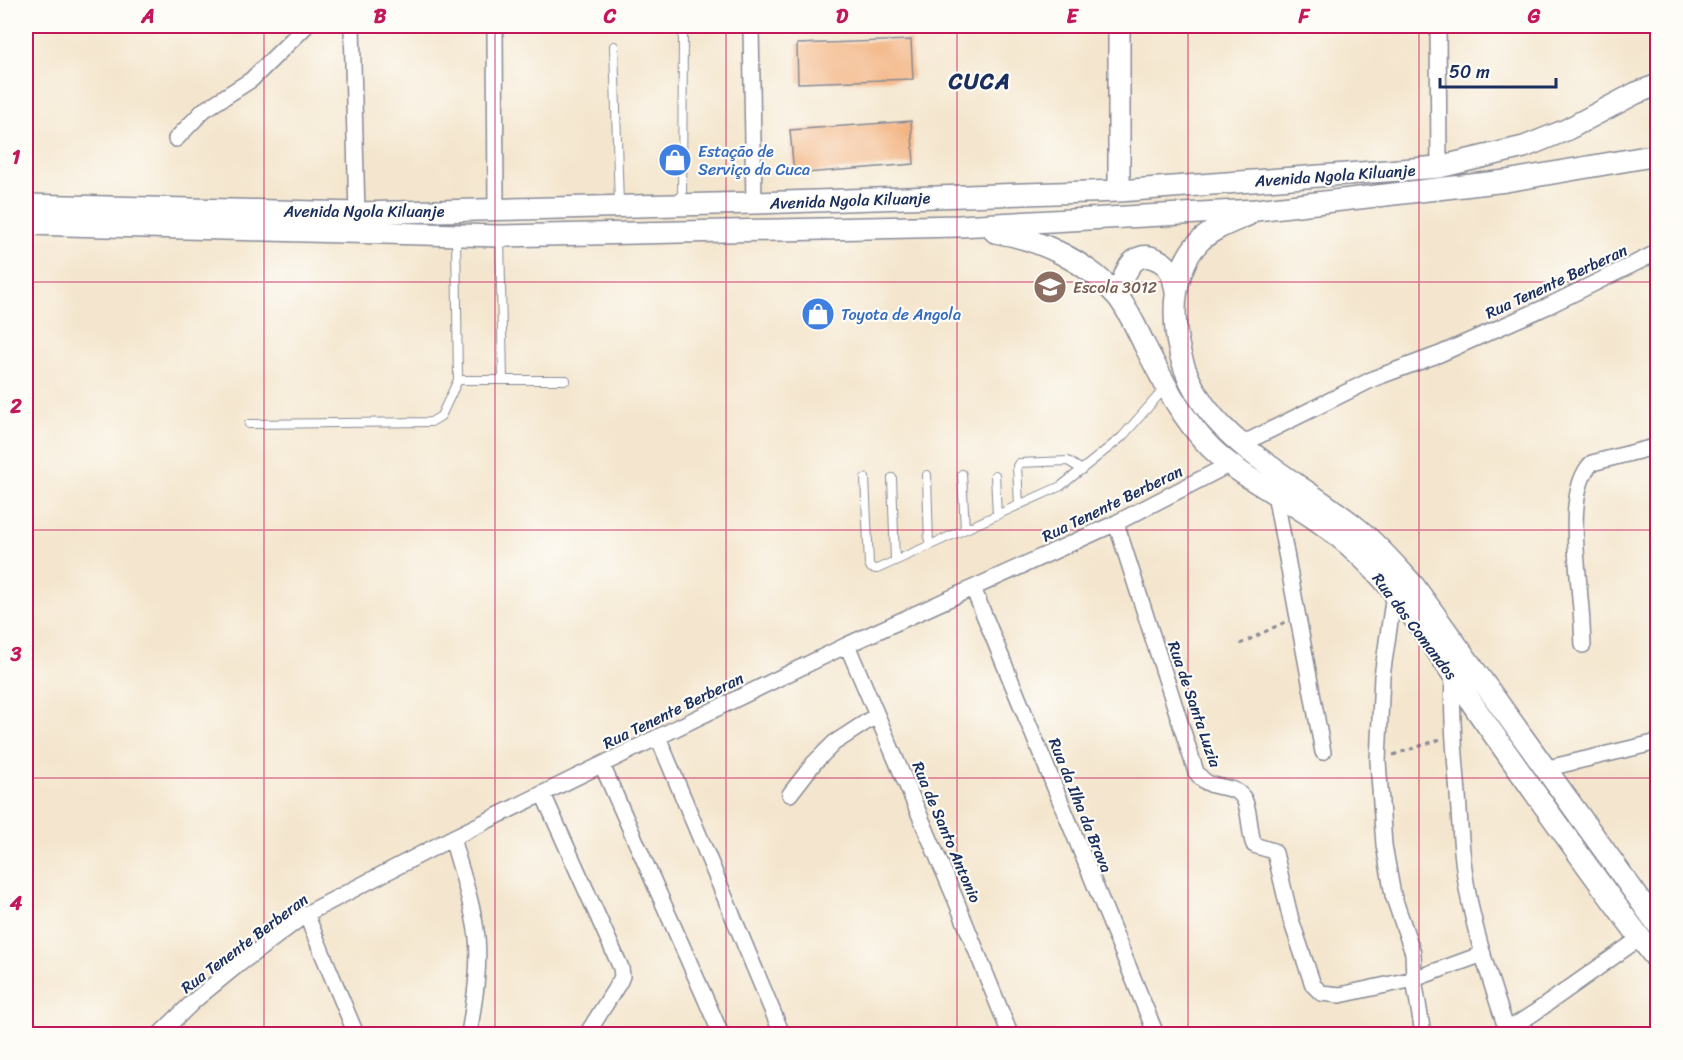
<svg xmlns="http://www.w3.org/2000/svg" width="1683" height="1060" font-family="Sriracha,sans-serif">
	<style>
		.building { fill: #f3b280 }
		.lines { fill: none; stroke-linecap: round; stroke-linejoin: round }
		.lane-casing { stroke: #888a96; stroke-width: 10 }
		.street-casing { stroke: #888a96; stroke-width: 18 }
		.secondary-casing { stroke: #888a96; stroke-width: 24 }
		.path { stroke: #888a96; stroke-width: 3; stroke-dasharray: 4.5 4.5; stroke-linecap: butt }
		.lane { stroke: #fff; stroke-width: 8 }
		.street { stroke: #fff; stroke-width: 15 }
		.secondary { stroke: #fff; stroke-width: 21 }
		.grid { fill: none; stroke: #c2185b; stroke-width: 1.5; stroke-opacity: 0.55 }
		.labels { text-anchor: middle; stroke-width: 4.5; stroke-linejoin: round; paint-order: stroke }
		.shop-label { font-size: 16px; fill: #366cbe; stroke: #fdfcf7; text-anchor: start }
		.street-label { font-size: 16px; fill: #1b2f5e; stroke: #fdfcf7 }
		.education-label { font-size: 16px; fill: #785e54; stroke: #fdfcf7; text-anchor: start }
		.district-label { font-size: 22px; font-weight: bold; letter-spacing: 1.5px; fill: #1b2f5e; stroke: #fdfcf7 }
		.neatline { fill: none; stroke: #c2185b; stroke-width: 2 }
		.grid-label { font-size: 20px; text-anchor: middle; font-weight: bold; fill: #c2185b }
	</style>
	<rect width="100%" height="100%" fill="#fdfcf7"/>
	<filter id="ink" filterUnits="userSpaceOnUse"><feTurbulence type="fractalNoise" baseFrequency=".0167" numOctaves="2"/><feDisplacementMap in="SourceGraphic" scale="12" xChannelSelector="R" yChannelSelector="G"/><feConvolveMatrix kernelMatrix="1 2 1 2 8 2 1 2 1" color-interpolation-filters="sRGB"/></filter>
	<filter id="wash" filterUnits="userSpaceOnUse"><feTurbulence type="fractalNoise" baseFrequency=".008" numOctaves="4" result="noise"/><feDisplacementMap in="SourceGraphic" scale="24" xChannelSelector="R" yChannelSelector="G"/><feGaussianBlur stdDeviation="1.35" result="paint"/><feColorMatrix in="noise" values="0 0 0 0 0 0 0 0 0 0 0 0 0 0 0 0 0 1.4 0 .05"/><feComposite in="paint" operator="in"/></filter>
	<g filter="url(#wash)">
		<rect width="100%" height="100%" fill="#f4e6ce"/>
		<g id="blocks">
			<!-- building -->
			<path class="building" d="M911 40 913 79 798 83 797 44Z
				M911 121 914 164 794 174 790 130Z"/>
		</g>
	</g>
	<g filter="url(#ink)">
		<use href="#blocks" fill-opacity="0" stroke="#888a96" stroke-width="1.5"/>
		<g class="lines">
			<defs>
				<path id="lane" d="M614 46 619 205
					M682 204 683 31
					M456 236 458 380
					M500 237 503 379
					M249 424 431 422 441 416 458 380H566
					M962 474 965 529
					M927 475 929 546
					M995 475 997 515
					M865 478 869 564 871 568 877 569 1061 486 1122 437 1165 388
					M892 478 895 561
					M1019 505 1017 466 1019 463 1068 461 1082 470"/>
				<path id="street" d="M352 26 357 213
					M495 26 496 210
					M751 26 754 203
					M1438 26 1439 167
					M176 139 204 110 251 80 306 26
					M1240 445 1375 378 1440 354 1548 306 1658 252
					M1275 494 1323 752
					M1116 523 1196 772C1200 777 1204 782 1210 784 1223 789 1236 786 1244 799 1250 811 1249 829 1253 842L1254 845 1273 851 1275 853 1291 920 1313 985 1321 993 1340 995 1414 979 1483 954
					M973 588 1156 1034
					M1394 594 1382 676 1378 761 1384 845 1393 895 1413 953 1414 979 1423 1034
					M847 645 955 898 1010 1034
					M1583 645C1582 630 1582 614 1580 599 1578 564 1565 488 1592 463L1658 446
					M1453 675C1451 715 1455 755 1458 794 1460 829 1462 865 1469 899 1478 944 1493 988 1507 1031
					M658 737 782 1034
					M602 765 721 1034
					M1544 769 1658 742
					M543 794 621 968 622 976 620 981 587 1034
					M790 794 814 763 834 743 877 715
					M452 838C461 871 473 904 477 937 480 969 474 1003 469 1034
					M306 914 356 1034
					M160 1034 195 1000 234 968 306 914 452 838 658 737 847 645 1116 523 1230 464
					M1501 1034 1534 1013 1640 938"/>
				<path id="secondary" d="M1119 26V191
					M26 205 357 213 754 203 1119 191 1439 167 1524 147 1566 130 1636 93 1658 85
					M1248 215C1232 222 1212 229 1200 241 1182 258 1175 288 1175 312 1175 429 1279 465 1357 528 1378 545 1396 566 1414 586L1658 925
					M26 224 500 236 959 226 1256 210 1506 181 1658 155
					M995 232C1040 239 1088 262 1118 297 1129 311 1137 330 1145 346 1163 381 1182 419 1210 447 1240 477 1281 495 1315 519 1339 535 1363 557 1383 579 1419 621 1449 669 1480 715 1538 797 1596 881 1658 961
					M1119 298C1122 278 1131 246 1158 260 1164 263 1169 267 1171 273 1174 279 1175 286 1176 292"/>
			</defs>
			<!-- lane casing -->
			<use href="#lane" class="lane-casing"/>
			<!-- street casing -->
			<use href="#street" class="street-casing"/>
			<!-- secondary casing -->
			<use href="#secondary" class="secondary-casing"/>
			<!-- path -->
			<path class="path" d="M1240 644 1285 622
				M1393 755 1441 739"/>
			<!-- lane -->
			<use href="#lane" class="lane"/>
			<!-- street -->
			<use href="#street" class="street"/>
			<!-- secondary -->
			<use href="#secondary" class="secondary"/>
		</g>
	</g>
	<!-- grid -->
	<path class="grid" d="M264 26V1034M495 26V1034M726 26V1034M957 26V1034M1188 26V1034M1419 26V1034M26 282H1658M26 530H1658M26 778H1658"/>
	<!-- icons -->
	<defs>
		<symbol id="shop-disc" viewBox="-11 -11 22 22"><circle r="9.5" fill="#3f7fe0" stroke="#fdfcf7"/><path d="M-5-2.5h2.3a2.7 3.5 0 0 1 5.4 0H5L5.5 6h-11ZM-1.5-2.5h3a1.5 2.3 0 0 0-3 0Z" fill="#fff"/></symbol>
		<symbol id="school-disc" viewBox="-11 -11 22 22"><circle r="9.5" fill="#8d6e63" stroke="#fdfcf7"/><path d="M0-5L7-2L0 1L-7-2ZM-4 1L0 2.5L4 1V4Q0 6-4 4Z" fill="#fff"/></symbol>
	</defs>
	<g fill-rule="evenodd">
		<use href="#shop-disc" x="656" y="141" width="38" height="38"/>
		<use href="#school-disc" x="1031" y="268" width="38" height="38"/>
		<use href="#shop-disc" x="799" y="295" width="38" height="38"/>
	</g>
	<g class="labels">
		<!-- shop labels -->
		<g class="shop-label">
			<text x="698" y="157">Estação de<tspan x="698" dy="18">Serviço da Cuca</tspan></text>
			<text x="841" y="320">Toyota de Angola</text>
		</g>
		<!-- street labels -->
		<g class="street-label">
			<text transform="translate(1335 175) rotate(-4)" y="6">Avenida Ngola Kiluanje</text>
			<text transform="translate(850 200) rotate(-2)" y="6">Avenida Ngola Kiluanje</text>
			<text x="364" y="217">Avenida Ngola Kiluanje</text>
			<text transform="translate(1556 281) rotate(-25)" y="6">Rua Tenente Berberan</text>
			<text transform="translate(1112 503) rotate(-26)" y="6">Rua Tenente Berberan</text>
			<text transform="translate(1415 626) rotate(53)" y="6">Rua dos Comandos</text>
			<text transform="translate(1195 704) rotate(71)" y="6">Rua de Santa Luzia</text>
			<text transform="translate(673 710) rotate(-26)" y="6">Rua Tenente Berberan</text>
			<text transform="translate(1081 805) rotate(68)" y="6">Rua da Ilha da Brava</text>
			<text transform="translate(947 832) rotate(67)" y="6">Rua de Santo Antonio</text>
			<text transform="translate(244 943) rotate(-37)" y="6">Rua Tenente Berberan</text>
		</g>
		<!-- education labels -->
		<g class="education-label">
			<text x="1073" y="293">Escola 3012</text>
		</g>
		<!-- district labels -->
		<g class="district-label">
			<text x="980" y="89">CUCA</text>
		</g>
	</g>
	<!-- margin -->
	<rect width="1683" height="1060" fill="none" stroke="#fdfcf7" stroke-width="66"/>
	<!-- scale -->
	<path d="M1440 78v9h116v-9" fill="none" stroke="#1b2f5e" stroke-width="3"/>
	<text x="1449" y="78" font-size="18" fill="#1b2f5e" stroke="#fdfcf7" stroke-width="4.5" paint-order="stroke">50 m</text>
	<rect x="33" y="33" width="1617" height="994" class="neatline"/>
	<g class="grid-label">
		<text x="148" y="23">A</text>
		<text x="380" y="23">B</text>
		<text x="610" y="23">C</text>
		<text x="842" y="23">D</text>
		<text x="1072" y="23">E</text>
		<text x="1304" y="23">F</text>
		<text x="1534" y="23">G</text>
		<text x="16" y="164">1</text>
		<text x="16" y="413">2</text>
		<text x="16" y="661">3</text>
		<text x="16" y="910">4</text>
	</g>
</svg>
